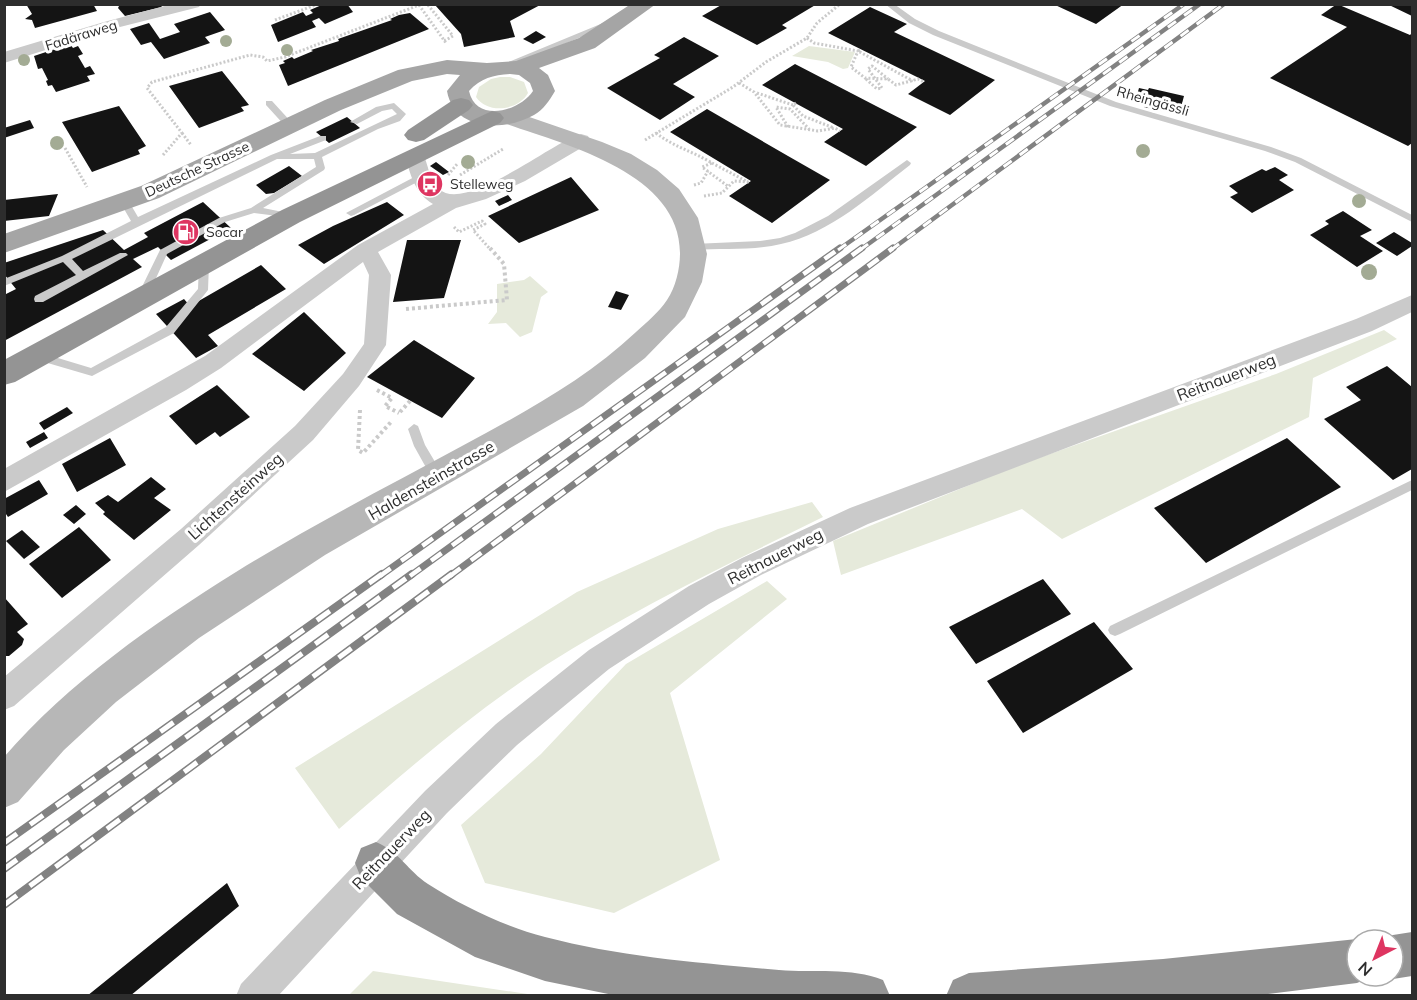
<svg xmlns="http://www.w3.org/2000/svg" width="1417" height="1000" font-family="Mulish,sans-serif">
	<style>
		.green { fill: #e6eadb }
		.building { fill: #141414 }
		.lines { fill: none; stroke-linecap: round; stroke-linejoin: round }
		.path-far1 { stroke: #cacaca; stroke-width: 3; stroke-dasharray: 2 2; stroke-linecap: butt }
		.path { stroke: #cacaca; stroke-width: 4; stroke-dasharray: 3 3; stroke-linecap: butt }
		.lane { fill: #cacaca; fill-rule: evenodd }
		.street { fill: #cacaca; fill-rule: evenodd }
		.secondary { fill: #b7b7b7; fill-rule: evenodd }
		.primary { fill: #a5a5a5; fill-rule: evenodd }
		.highway { fill: #949494; fill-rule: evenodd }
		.rail-far2-casing { stroke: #828282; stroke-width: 4.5 }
		.rail-far1-casing { stroke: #828282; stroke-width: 7 }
		.rail-casing { stroke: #828282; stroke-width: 8 }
		.rail-far2 { stroke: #fff; stroke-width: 3; stroke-dasharray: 10; stroke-linecap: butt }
		.rail-far1 { stroke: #fff; stroke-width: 4.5; stroke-dasharray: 13; stroke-linecap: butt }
		.rail { stroke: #fff; stroke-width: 5; stroke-dasharray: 16; stroke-linecap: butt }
		.tree { fill: #a3ab94 }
		.labels { text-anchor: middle; stroke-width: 6; stroke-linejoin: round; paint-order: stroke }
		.far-street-label { font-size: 14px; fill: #2d2d2d; stroke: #fff }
		.far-poi-label { font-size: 14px; fill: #2d2d2d; stroke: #fff; text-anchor: start }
		.street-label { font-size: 16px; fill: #2d2d2d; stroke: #fff }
	</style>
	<rect width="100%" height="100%" fill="#fff"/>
	<!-- green -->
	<path class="green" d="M809 46 855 52 848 68 843 69 828 62 792 56Z
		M500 77H510L524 82 528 93C519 110 488 115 476 97L479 87 491 79Z
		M530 276 548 292 541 297 532 332 520 337 506 323 488 324 497 312V284L524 280Z
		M1384 330 1397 339 1313 378 1309 417 1062 539 1022 509 841 575 833 541 1016 466 1276 374Z
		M812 502 823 517C730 563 634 609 546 665 472 713 406 771 339 829L295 768 577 592 718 529Z
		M767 581 787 599 670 693 720 860 614 913 485 883 461 825 541 754 626 664Z
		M373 971 534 995H349Z"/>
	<!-- building -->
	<path class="building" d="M26 4H93L97 11 35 28 32 20 25 19 32 14Z
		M120 4H160L162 7 125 16 118 8Z
		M324 4H347L353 12 325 24 319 18 312 21 316 27 278 42 271 25 303 12 306 16 313 13 310 10Z
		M542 4 510 21 515 37 464 47 461 34 435 5Z
		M723 4H817L782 25 787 28 757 45 702 16Z
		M1053 4H1124L1096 24Z
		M1337 4 1410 35 1412 33V143L1408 146 1270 78 1347 27 1321 15Z
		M1387 4H1412V16Z
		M870 7 907 24 894 32 995 80 950 115 908 94 925 81 828 33Z
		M210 12 225 30 205 37 210 43 164 59 151 42 141 45 130 29 149 23 160 39 180 32 174 24Z
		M410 13 429 29 288 86 279 65 285 63 283 61 292 57 294 59 313 51 311 50 339 41 338 39 392 20 390 19 399 15Z
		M536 31 546 37 533 44 523 39Z
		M684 37 719 56 673 84 695 97 660 120 607 88 660 58 654 55Z
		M70 44 73 48 78 46 83 54 78 56 85 68 90 66 95 74 87 76 90 81 56 92 52 85 48 86 46 81 48 80 42 68 38 69 34 56Z
		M795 64 876 106 917 127 866 166 824 142 843 129 762 85Z
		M222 71 249 105 241 107 244 111 199 128 169 86Z
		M1139 88 1148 90 1149 88 1184 96 1179 115 1144 107 1145 105 1135 102Z
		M119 106 146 146 138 150 140 154 92 172 62 122Z
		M707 109 788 156 830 180 772 223 729 196 751 181 670 132Z
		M347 117 360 128 329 143 316 132Z
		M30 120 34 128 4 138V128Z
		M436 162 449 172 443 175 430 166Z
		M289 166 302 176 274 193 266 194 256 185Z
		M1275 167 1288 175 1279 180 1294 190 1252 213 1230 197 1238 193 1229 186 1262 169 1266 171Z
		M571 177 599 210 519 243 488 216Z
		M58 194 49 216 4 221V200Z
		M508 195 512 200 499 206 495 201Z
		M203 202 231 228 171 260 158 247 133 259 142 267 4 341V295L16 289 4 274V263L103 230 124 250 148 237 144 233Z
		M387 202 404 215 324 264 298 245 333 226Z
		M1343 211 1372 230 1360 236 1383 251 1357 267 1310 235 1329 224 1325 221Z
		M1394 232 1412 243V246L1397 256 1376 243Z
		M407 240H461L444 298 393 302Z
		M261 265 286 289 208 335 218 346 196 358 156 314 184 299 190 306Z
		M616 291 629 295 621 310 608 307Z
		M304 312 346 353 304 391 252 354Z
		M414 340 475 378 442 418 367 377Z
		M1387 366 1412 387V469L1393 480 1324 419 1361 400 1346 387Z
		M217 385 250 417 220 437 215 432 196 445 169 416Z
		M67 407 73 413 44 430 39 423Z
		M44 432 48 438 30 448 26 442Z
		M110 438 126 465 77 492 62 464Z
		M1287 438 1341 487 1206 563 1154 508Z
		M151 477 166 489 154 498 171 510 134 540 103 514 105 512 95 503 108 495 118 502Z
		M39 480 48 494 8 517 4 511V499Z
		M76 505 86 514 74 524 63 515Z
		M79 527 111 560 62 598 29 564Z
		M22 530 40 547 24 559 6 541Z
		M1043 579 1071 614 976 664 949 627Z
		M4 597 28 624 17 632 24 639 22 645 9 656H4Z
		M1094 622 1133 669 1023 733 987 681Z
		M227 883 239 906 130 996H87Z"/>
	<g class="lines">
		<!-- path-far1 -->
		<path class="path-far1" d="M432 4 428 5 453 36 444 41
			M419 5 446 43
			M275 20 318 4
			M807 38 814 43 858 51 851 67 865 78 888 79 896 85 918 79 924 82
			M860 50 858 51 913 81
			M866 79 877 89 882 88 868 69 872 66 888 79
			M739 83 754 92 780 125 818 131 835 128 840 131
			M757 93 793 105
			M796 103 793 105 803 116 834 128
			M788 127 776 107 790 109 809 129
			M182 133 191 145
			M656 133C674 147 692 151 712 163L702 167 729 187
			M645 140 733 87 766 62 807 38 817 23 840 4
			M65 148 87 187
			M163 155 182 133 147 88 152 82 250 55 263 57 267 61 285 57 419 5
			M712 163 746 181
			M448 175 458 163
			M460 175 503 149
			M694 185 701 183 708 171
			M704 196 722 193 734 181 749 182
			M454 227 459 232 482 221 485 224 473 230 491 250"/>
		<!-- path -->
		<path class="path" d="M406 309 507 300 504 264 490 248
			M377 390 392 398 385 406 399 413
			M360 410 358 450 363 453 391 422
			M400 412 410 401"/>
		<!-- lane -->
		<path class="lane" d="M885 4H894L915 19 939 31 1116 102 1271 147 1301 158 1412 215V222L1295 162 1265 151 1110 106 933 35 909 23Z
			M603 23 610 25 511 66 504 64Z
			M266 101H272L293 124V128H287L266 105Z
			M394 103 406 114 400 121 378 129 322 157 325 168 324 170 263 208 293 214V218L254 213 225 222 167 254 147 298 143 299 138 295 160 250 219 218 251 208 316 167 314 159H277L72 259 83 271 120 253H126L128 255 43 302H35L34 299 35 296 76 275 63 262 4 286V279L62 256 131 221 120 202 122 200H128L138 217 271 155 320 136H326V140L290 154 315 153 397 114 392 109 382 111 357 124 350 122 376 107Z
			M907 160 911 163 910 165C871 195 831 233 781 244 752 251 722 248 693 250L688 247 693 244 760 241 780 238 795 233 828 216Z
			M420 174 423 175V179L354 215 351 216 346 213Z
			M204 261 209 264 208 290 174 333 92 376 34 359 33 356 34 353 38 352 91 368 166 327 198 289 199 264Z
			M414 424 418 426 425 445 441 472 443 476 441 480H433L414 446 408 429Z
			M1412 480V490L1120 634 1115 636 1110 634 1108 630 1110 626Z"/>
		<!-- street -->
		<path class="street" d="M172 4H201L199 7 116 28 4 63V52L104 22Z
			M581 134 588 136 590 140 588 144 525 181 486 199 456 208 378 252 391 275 386 345 359 386 313 440 199 545 14 706 4 710V677L181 529 295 426 343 374 364 344 369 275 363 262 221 368 186 390 4 492V469L205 356 358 245 433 204C416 194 409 174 406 156L408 152H422C429 164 428 179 439 189 465 214 552 142 581 134Z
			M1412 295V312L1372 331 868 524 761 575 709 604 609 669 517 745 447 813 278 996H236L241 984 425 791 496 724 589 650 689 586 742 558 850 508 1356 319Z"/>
		<!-- secondary -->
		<path class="secondary" d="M509 110 602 142 631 154 657 170 679 189 698 218 707 254 702 282 685 317 645 358 583 406 325 555 199 638 116 702 64 750 18 802 4 808V757C69 682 153 624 236 572 309 527 386 487 462 446 523 413 585 380 636 332 647 322 659 312 667 300 676 287 680 268 680 253 680 171 561 144 501 122L497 117 501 112Z"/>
		<!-- primary -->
		<path class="primary" d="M631 4H656L595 48 539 68 548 75 555 91C549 101 544 109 534 115 504 132 454 131 447 91L460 75 447 74 412 81 341 110 159 198 4 253V234L141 186 325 100 398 70 447 60 487 63 516 61 579 38ZM510 74 519 75 530 83 533 91C519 112 476 123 469 91 481 78 493 75 510 74Z"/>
		<!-- highway -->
		<path class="highway" d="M461 98 469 100 473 105 469 110 424 140 416 142 408 140 404 135 408 130 453 100Z
			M492 111 500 113 504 118 500 123 300 222 15 382 4 385V360L282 210Z
			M376 842C400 852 408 871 428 884 462 906 506 927 545 937 621 957 701 963 779 970 814 973 851 967 883 980L890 996H618L545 981 475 957 397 914 361 878 355 863 361 848Z
			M1412 932V976L1393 979 1385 976H1393V940H1380L1393 935Z
			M1357 939 1360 940H1357V976H1373L1357 983 1252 996H946L953 980 969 973 1163 959Z"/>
		<defs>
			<path id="rail-far2" d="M838 250 1184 4
				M860 250 1200 4
				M891 250 1224 4"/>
			<path id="rail-far1" d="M380 576 840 248
				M410 576 862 248
				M450 576 893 248"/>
			<path id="rail" d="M4 843 382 574
				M4 869 412 574
				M4 905 452 574"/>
		</defs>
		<!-- rail-far2 casing -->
		<use href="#rail-far2" class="rail-far2-casing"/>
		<!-- rail-far1 casing -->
		<use href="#rail-far1" class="rail-far1-casing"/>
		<!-- rail casing -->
		<use href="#rail" class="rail-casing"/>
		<!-- rail-far2 -->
		<use href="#rail-far2" class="rail-far2"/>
		<!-- rail-far1 -->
		<use href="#rail-far1" class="rail-far1"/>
		<!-- rail -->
		<use href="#rail" class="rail"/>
	</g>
	<!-- trees -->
	<g class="tree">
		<circle cx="226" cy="41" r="6"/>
		<circle cx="287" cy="50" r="6"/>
		<circle cx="24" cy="60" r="6"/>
		<circle cx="57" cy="143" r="7"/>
		<circle cx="1143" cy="151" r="7"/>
		<circle cx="468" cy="162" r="7"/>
		<circle cx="1359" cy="201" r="7"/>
		<circle cx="1369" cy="272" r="8"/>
	</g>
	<!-- icons -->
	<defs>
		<symbol id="bus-disc" viewBox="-11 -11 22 22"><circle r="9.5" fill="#de3561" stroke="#fff"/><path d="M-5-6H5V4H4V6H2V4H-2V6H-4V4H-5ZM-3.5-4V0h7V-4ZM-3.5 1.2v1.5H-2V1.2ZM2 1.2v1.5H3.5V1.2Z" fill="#fff"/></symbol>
		<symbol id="fuel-disc" viewBox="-11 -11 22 22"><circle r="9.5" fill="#de3561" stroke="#fff"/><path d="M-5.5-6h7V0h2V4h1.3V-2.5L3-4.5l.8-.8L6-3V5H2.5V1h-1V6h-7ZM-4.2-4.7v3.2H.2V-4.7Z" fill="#fff"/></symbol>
	</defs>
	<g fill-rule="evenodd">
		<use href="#bus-disc" x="415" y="169" width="30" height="30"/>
		<use href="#fuel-disc" x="171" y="217" width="30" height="30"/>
	</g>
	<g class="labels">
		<!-- far-street labels -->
		<g class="far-street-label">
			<text transform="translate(81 35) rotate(-17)" y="5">Fadäraweg</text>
			<text transform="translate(1153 101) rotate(16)" y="5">Rheingässli</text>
			<text transform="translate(197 169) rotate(-25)" y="5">Deutsche Strasse</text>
		</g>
		<!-- far-poi labels -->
		<g class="far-poi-label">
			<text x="450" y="189">Stelleweg</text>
			<text x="206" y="237">Socar</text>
		</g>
		<!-- street labels -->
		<g class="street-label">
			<text transform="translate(1226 377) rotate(-21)" y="6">Reitnauerweg</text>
			<text transform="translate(431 480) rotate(-30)" y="6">Haldensteinstrasse</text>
			<text transform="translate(235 496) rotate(-42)" y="6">Lichtensteinweg</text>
			<text transform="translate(775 556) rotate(-27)" y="6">Reitnauerweg</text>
			<text transform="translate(391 849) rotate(-46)" y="6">Reitnauerweg</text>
		</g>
	</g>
	<!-- border -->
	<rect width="1417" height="1000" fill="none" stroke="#2d2d2d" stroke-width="12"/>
	<!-- north arrow -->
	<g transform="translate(1375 958) rotate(222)"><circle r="28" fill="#ffffff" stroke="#ababab" stroke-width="1.5"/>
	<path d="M0-4.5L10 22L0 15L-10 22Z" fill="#de3561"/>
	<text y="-9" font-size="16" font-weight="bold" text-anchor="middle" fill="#2d2d2d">N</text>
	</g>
</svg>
